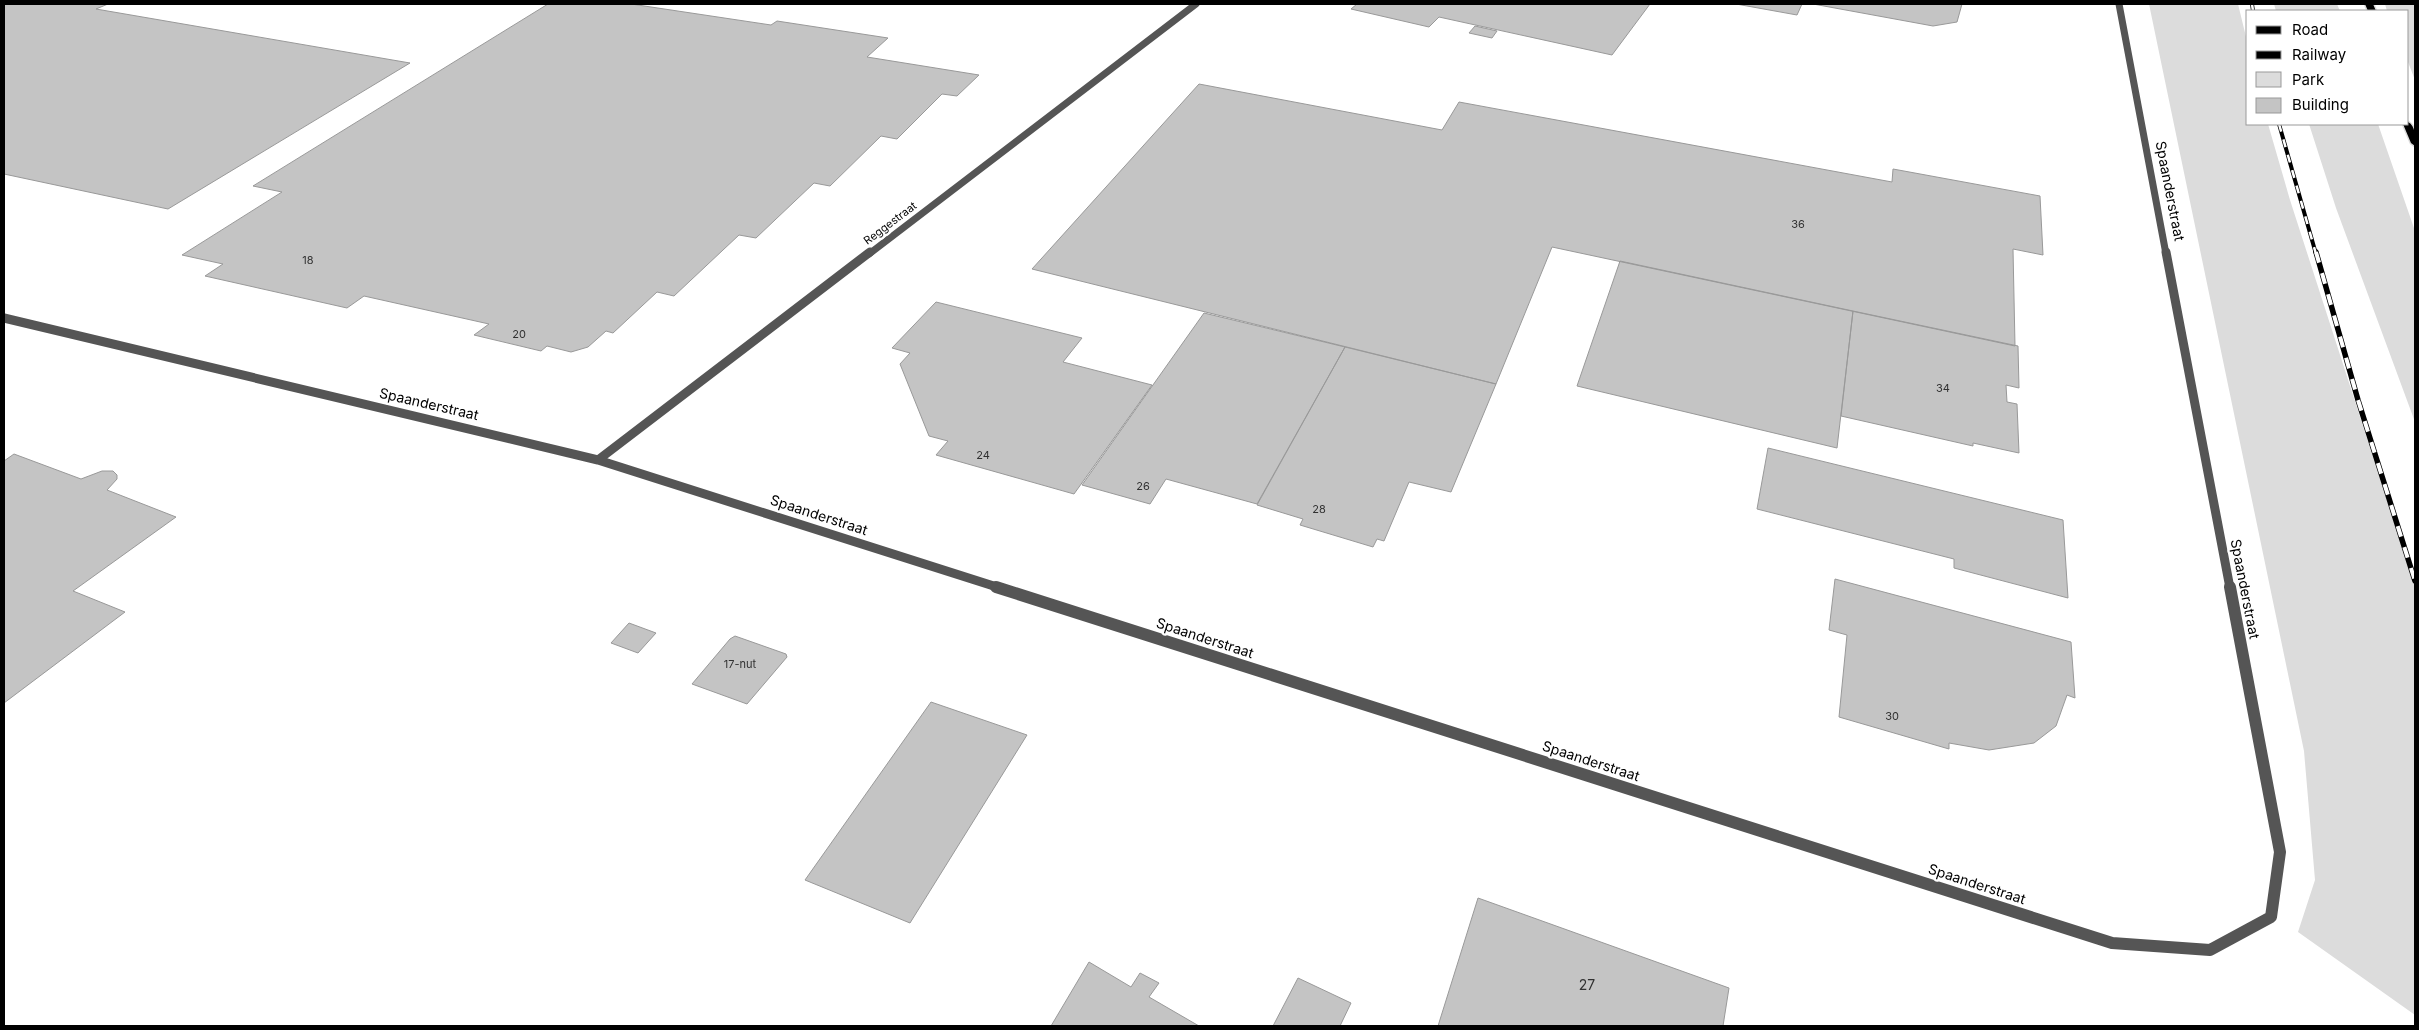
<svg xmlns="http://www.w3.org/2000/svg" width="2419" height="1030" font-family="Inter,sans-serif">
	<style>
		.green { fill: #dcdcdc }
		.building { fill: #c4c4c4; stroke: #999 }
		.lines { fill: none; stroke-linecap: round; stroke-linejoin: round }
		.primary-casing { stroke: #dbdbdb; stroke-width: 3 }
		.minor-far2 { stroke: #555; stroke-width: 7 }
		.minor-far1 { stroke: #555; stroke-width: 9 }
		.minor { stroke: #555; stroke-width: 12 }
		.primary { fill: #000; fill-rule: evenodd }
		.rail-far1-casing { stroke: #000; stroke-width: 4 }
		.rail-casing { stroke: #000; stroke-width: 5.5 }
		.rail-far1 { stroke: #fff; stroke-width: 2.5; stroke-dasharray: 8; stroke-linecap: butt }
		.rail { stroke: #fff; stroke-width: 4; stroke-dasharray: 11; stroke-linecap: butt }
		.labels { text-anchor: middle; stroke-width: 4.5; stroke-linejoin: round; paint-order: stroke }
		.far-street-label { font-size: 11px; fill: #000; stroke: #fff }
		.number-label { font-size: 11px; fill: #313131 }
		.street-label { font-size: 14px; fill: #000; stroke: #fff }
		.near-number-label { font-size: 14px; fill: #313131 }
	</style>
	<rect width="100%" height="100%" fill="#fff"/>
	<!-- green -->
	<path class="green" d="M2149 4H2238L2248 45V124H2268L2290 200 2415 587V1015L2298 932 2315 880 2304 751Z
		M2274 4H2337L2340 11H2276Z
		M2385 4H2415V80L2408 62V11H2387Z
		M2309 124H2378L2415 231V422L2336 208Z"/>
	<!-- building -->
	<path class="building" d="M4 4H108L96 9 410 63 168 209 4 174Z
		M548 4H631L771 25 777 21 888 38 867 57 979 75 957 96 942 94 897 139 881 136 830 186 814 183 756 238 739 235 674 296 657 292 613 333 606 331 588 347 571 352 547 346 541 351 474 335 489 324 364 296 347 308 205 276 223 264 182 255 282 192 253 186Z
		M1357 4H1650L1612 55 1439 17 1429 27 1351 9Z
		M1736 4H1802L1797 15Z
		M1813 4H1962L1957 22 1933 26Z
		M1475 26 1497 31 1492 38 1469 33Z
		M1199 84 1442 130 1459 102 1892 182 1893 169 2040 196 2043 255 2013 249 2015 346 1552 247 1496 384 1032 269Z
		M1620 261 1853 311 1837 448 1577 386Z
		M936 302 1082 338 1063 362 1152 385 1074 494 936 455 948 441 929 436 900 364 910 353 892 348Z
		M1853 311 2018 346 2019 388 2006 385 2007 402 2017 404 2019 453 1973 443V446L1841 416Z
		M1204 313 1345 347 1257 504 1166 479 1150 504 1082 485Z
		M1345 347 1496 384 1451 492 1409 482 1384 541 1377 539 1373 547 1300 525 1303 519 1257 505Z
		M1768 448 2063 520 2068 598 1954 568V559L1757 509Z
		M14 454 81 479 102 471H113L117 475V479L107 490 176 517 73 591 125 612 4 703V461Z
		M1835 579 2071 642 2075 698 2067 695 2056 726 2034 743 1989 750 1949 743V749L1839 717 1847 635 1829 630Z
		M629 623 656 633 638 653 611 643Z
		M735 636 786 654 787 657 747 704 692 684 730 639Z
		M931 702 1027 735 910 923 805 880Z
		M1478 898 1729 988 1723 1026H1438Z
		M1089 962 1131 987 1140 973 1159 983 1149 997 1199 1026H1051Z
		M1298 978 1351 1003 1340 1026H1273Z"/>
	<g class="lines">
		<defs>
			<path id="primary" d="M2365 4H2373L2376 11H2368Z
				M2408 122C2416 126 2415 137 2415 146L2411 143 2403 124H2408Z"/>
		</defs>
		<!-- primary casing -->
		<use href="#primary" class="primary-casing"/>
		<!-- minor-far2 -->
		<path class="minor-far2" d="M2119 4 2166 254
			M869 254 1196 4"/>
		<!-- minor-far1 -->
		<path class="minor-far1" d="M2166 252 2230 588
			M4 318 598 460 1000 588
			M598 460 870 252"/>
		<!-- minor -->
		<path class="minor" d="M996 587 2112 943 2210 950 2271 917 2280 852 2230 587"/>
		<!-- primary -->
		<use href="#primary" class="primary"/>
		<defs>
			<path id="rail-far1" d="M2252 4 2253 11
				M2279 124 2316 254"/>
			<path id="rail" d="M2316 252 2358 400 2415 581"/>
		</defs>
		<!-- rail-far1 casing -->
		<use href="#rail-far1" class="rail-far1-casing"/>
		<!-- rail casing -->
		<use href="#rail" class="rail-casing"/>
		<!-- rail-far1 -->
		<use href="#rail-far1" class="rail-far1"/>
		<!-- rail -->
		<use href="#rail" class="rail"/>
	</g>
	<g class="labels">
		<!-- far-street labels -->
		<g class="far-street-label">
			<text transform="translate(890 223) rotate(-37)" y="4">Reggestraat</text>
		</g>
		<!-- number labels -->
		<g class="number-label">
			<text x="1798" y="228">36</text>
			<text x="308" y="264">18</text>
			<text x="519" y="338">20</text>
			<text x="1943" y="392">34</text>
			<text x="983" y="459">24</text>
			<text x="1143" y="490">26</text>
			<text x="1319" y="513">28</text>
			<text x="740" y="668">17-nut</text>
			<text x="1892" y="720">30</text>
		</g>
		<!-- street labels -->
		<g class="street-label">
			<text transform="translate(2170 191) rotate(79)" y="5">Spaanderstraat</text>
			<text transform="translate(429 404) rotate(13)" y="5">Spaanderstraat</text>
			<text transform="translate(819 515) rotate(18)" y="5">Spaanderstraat</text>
			<text transform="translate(2245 589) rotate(79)" y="5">Spaanderstraat</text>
			<text transform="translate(1205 638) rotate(18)" y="5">Spaanderstraat</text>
			<text transform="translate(1591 761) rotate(18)" y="5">Spaanderstraat</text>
			<text transform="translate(1977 884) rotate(18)" y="5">Spaanderstraat</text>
		</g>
		<!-- near-number labels -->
		<g class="near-number-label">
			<text x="1587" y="990">27</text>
		</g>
	</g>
	<!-- border -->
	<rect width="2419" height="1030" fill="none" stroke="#000000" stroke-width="10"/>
	<!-- legend -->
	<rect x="2246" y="10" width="162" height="115" fill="#ffffff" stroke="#999999"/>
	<rect x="2256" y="26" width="25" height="8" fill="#000000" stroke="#999999"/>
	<text x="2292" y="35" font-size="15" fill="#000000">Road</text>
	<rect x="2256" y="51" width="25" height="8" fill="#000000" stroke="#999999"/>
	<text x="2292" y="60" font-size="15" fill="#000000">Railway</text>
	<rect x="2256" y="72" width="25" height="15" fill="#dcdcdc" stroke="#999999"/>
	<text x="2292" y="85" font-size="15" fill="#000000">Park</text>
	<rect x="2256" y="98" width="25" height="15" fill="#c4c4c4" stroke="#999999"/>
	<text x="2292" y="110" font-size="15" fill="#000000">Building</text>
</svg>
